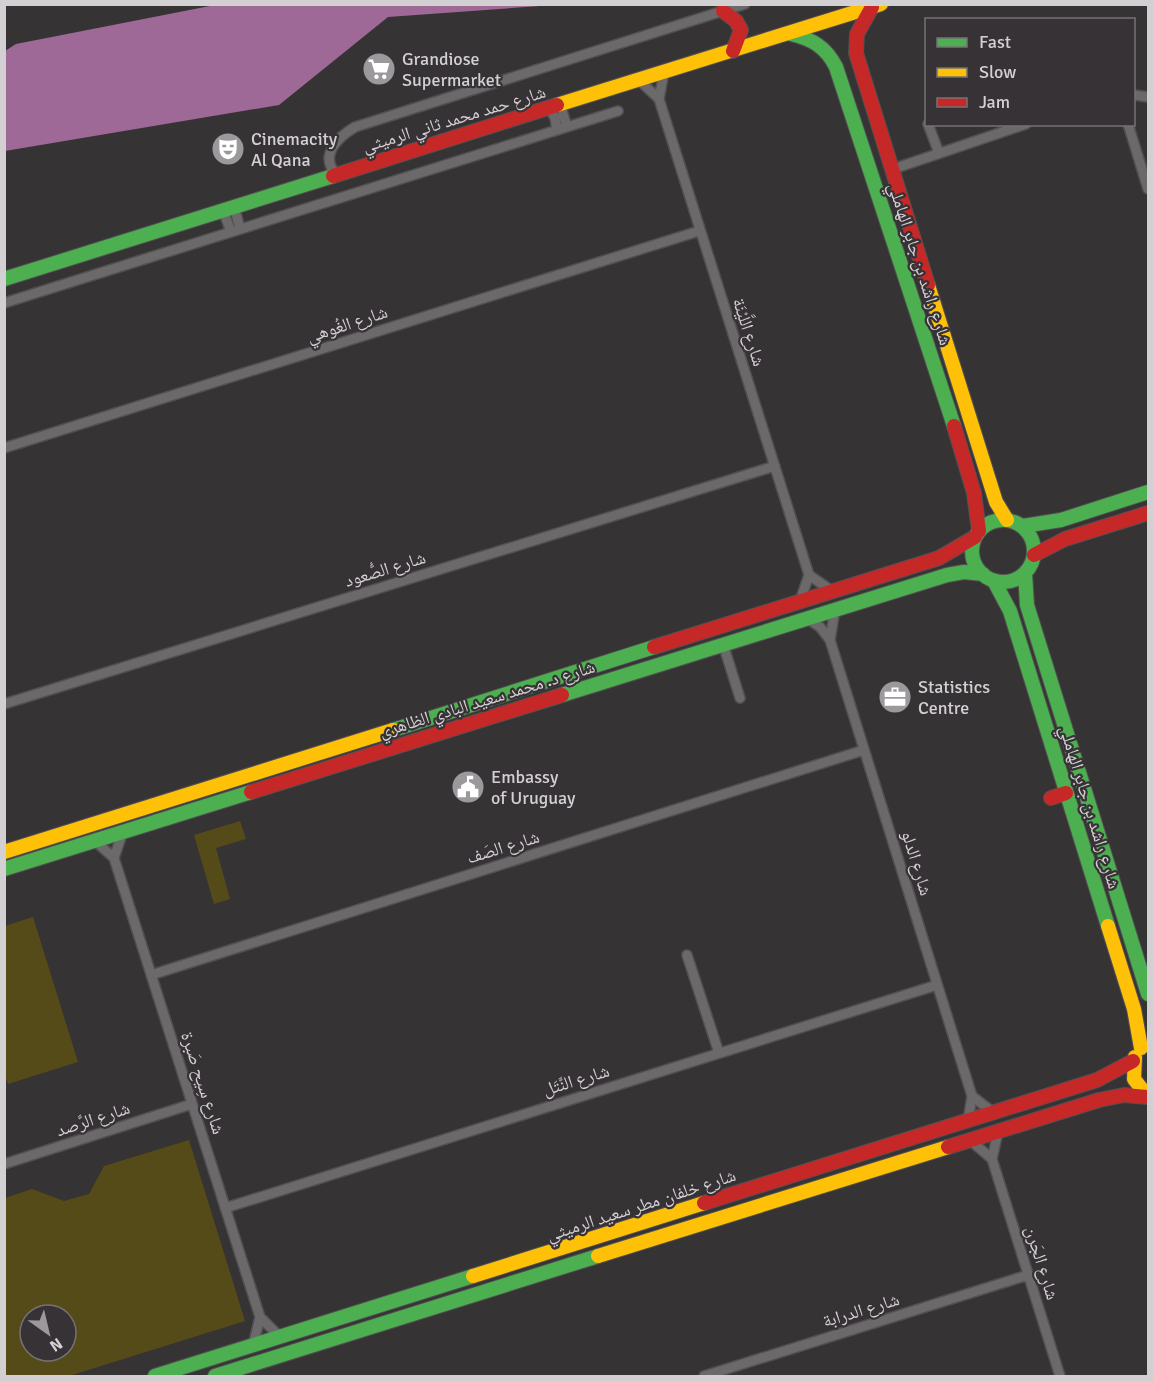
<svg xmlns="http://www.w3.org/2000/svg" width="1153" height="1381" font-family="Signika,'Noto Naskh Arabic',sans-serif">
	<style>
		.green { fill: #554b18; fill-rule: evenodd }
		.water { fill: #9f6997 }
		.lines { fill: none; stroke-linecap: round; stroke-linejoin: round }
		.street-casing { stroke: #514f51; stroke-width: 12 }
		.fast-casing { stroke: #514f51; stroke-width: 16 }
		.slow-casing { stroke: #514f51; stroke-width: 16 }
		.jam-casing { stroke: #514f51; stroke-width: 16 }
		.street { stroke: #6c696b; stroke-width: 9 }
		.fast { stroke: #4caf50; stroke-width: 14 }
		.slow { stroke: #ffc107; stroke-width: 14 }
		.jam { stroke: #c62828; stroke-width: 14 }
		.labels { text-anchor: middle; stroke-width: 4.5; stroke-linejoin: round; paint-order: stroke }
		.poi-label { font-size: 18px; fill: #d3d0d3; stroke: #373236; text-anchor: start }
		.street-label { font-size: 18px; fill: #d3d0d3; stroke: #373236 }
	</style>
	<rect width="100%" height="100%" fill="#363335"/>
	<!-- green -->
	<path class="green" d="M240 821 246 839 216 848 230 899 214 904 194 835Z
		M33 917 78 1062 8 1084 4 1072 5 926Z
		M189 1140 245 1321 69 1376H5V1198L32 1189 64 1201 89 1194 104 1166ZM30 1315H66V1351H30Z"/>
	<!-- water -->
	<path class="water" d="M215 5V4L554 5 388 17 279 105 5 151V51L16 44Z"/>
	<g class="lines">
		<defs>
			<path id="street" d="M639 80 659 99 809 575 800 601
				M1134 95 1148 97
				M659 99 664 72
				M560 104 567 127
				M549 108 555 118 557 130
				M928 124 939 153
				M1128 124 1148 189
				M893 169 1026 124
				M337 175C318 156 338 137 355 127L745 4
				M234 206 240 229
				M223 210 231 232
				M4 303 618 111
				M4 448 699 231
				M809 575 832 591
				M807 618 820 627 830 640 972 1096 969 1115 964 1122
				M830 640 835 609
				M723 644 740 698
				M4 704 775 466
				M94 840 114 858 260 1317 281 1338
				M114 858 123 831
				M687 955 719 1053
				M151 975 864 750
				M972 1096 994 1113
				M970 1140 992 1159 1060 1376
				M992 1159 998 1132
				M4 1164 192 1104
				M225 1208 937 985
				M253 1346 260 1317
				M704 1376 1028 1275"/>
			<path id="fast" d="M791 34C812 39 826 47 836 67L954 426
				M4 279 333 176
				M972 551a31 31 0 1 1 62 0a31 31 0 1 1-62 0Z
				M1023 526 1061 520 1148 492
				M1025 573 1027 605 1148 994
				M994 581 1010 611 1108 926
				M562 695 947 575 964 572 983 574
				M393 730 654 647
				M4 869 251 792
				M155 1376 473 1276
				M215 1376 598 1256"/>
			<path id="slow" d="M557 105 881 4
				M928 285 996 502 1007 520
				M4 852 393 730
				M1108 926 1134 1009 1141 1048
				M1135 1057 1134 1079 1148 1097
				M598 1256 948 1147
				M473 1276 704 1203"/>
			<path id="jam" d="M872 7 857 34 856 53 928 285
				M723 11 736 21 741 30 733 51
				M333 176 557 105
				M954 426 974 493 979 531
				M1034 555 1065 539 1148 513
				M654 647 939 558 975 537
				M251 792 562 695
				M1051 798 1066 793
				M948 1147 1099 1100 1124 1095 1148 1097
				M704 1203 1097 1080 1133 1061"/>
		</defs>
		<!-- street casing -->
		<use href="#street" class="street-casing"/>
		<!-- fast casing -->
		<use href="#fast" class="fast-casing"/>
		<!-- slow casing -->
		<use href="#slow" class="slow-casing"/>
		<!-- jam casing -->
		<use href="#jam" class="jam-casing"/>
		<!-- street -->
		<use href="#street" class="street"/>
		<!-- fast -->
		<use href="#fast" class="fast"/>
		<!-- slow -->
		<use href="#slow" class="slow"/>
		<!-- jam -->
		<use href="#jam" class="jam"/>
	</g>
	<!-- icons -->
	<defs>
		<symbol id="supermarket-disc" viewBox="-11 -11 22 22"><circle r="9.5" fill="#9c999c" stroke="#373236"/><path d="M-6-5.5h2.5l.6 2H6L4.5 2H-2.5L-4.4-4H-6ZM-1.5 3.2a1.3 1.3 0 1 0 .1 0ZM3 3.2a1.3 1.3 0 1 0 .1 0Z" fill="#fff"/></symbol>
		<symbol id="theatre-disc" viewBox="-11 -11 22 22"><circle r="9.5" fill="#9c999c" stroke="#373236"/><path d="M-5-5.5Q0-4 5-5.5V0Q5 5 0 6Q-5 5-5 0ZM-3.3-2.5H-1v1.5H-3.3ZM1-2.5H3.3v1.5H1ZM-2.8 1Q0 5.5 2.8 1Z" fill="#fff"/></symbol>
		<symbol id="office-disc" viewBox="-11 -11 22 22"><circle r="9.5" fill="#9c999c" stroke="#373236"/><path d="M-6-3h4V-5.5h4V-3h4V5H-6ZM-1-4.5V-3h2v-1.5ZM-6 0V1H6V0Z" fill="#fff"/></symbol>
		<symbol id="civic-disc" viewBox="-11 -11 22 22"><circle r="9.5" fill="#9c999c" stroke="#373236"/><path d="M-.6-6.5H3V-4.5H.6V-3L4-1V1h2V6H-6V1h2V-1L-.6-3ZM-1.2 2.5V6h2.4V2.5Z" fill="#fff"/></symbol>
	</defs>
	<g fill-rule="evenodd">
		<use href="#supermarket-disc" x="360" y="50" width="38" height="38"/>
		<use href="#theatre-disc" x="209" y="130" width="38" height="38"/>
		<use href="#office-disc" x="876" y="678" width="38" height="38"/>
		<use href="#civic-disc" x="449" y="768" width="38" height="38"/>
	</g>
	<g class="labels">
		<!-- poi labels -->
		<g class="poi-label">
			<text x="402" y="65">Grandiose<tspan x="402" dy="21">Supermarket</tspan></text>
			<text x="251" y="145">Cinemacity<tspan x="251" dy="21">Al Qana</tspan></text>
			<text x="918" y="693">Statistics<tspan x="918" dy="21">Centre</tspan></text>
			<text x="491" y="783">Embassy<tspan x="491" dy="21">of Uruguay</tspan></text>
		</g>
		<!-- street labels -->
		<g class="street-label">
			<text transform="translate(454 119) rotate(-17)" y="6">شارع حمد محمد ثاني الرميثي</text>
			<text transform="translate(920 264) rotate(72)" y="6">شارع راشد بن جابر الهاملي</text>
			<text transform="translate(347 324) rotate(-18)" y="6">شارع الغُوهي</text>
			<text transform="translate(749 332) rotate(72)" y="6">شارع اللَّيْنَة</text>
			<text transform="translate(385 569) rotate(-17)" y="6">شارع الصُّعود</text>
			<text transform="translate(487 699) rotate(-17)" y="6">شارع د. محمد سعيد البادي الظاهري</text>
			<text transform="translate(1090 807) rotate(73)" y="6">شارع راشد بن جابر الهاملي</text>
			<text transform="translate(503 847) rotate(-17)" y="6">شارع الصَف</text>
			<text transform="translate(917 863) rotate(73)" y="6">شارع الدلو</text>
			<text transform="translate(576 1080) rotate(-17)" y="6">شارع النَّتَل</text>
			<text transform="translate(203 1083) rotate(72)" y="6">شارع سِيح صَبرة</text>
			<text transform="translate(93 1119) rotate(-18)" y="6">شارع الرَّصد</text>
			<text transform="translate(641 1205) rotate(-18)" y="6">شارع خلفان مطر سعيد الرميثي</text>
			<text transform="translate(1042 1263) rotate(73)" y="6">شارع الجَرن</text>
			<text transform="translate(861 1310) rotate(-17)" y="6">شارع الدرابة</text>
		</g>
	</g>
	<!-- border -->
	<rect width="1153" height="1381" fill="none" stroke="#d3d0d3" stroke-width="12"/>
	<!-- legend -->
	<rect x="925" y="18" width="210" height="108" fill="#373236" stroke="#757175" stroke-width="1.5"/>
	<rect x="937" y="38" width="30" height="9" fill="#4caf50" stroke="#757175" stroke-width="1.5"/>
	<text x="979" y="48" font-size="18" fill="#d3d0d3">Fast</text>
	<rect x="937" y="68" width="30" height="9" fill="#ffc107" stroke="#757175" stroke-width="1.5"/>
	<text x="979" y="78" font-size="18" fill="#d3d0d3">Slow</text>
	<rect x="937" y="98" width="30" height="9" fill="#c62828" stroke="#757175" stroke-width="1.5"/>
	<text x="979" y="108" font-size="18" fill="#d3d0d3">Jam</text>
	<!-- north arrow -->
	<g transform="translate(48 1333) rotate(146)"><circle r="28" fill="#373236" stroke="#757175" stroke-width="1.5"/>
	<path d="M0-4.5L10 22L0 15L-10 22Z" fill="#9c999c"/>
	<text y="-9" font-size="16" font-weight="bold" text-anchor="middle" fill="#d3d0d3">N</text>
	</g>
</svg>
